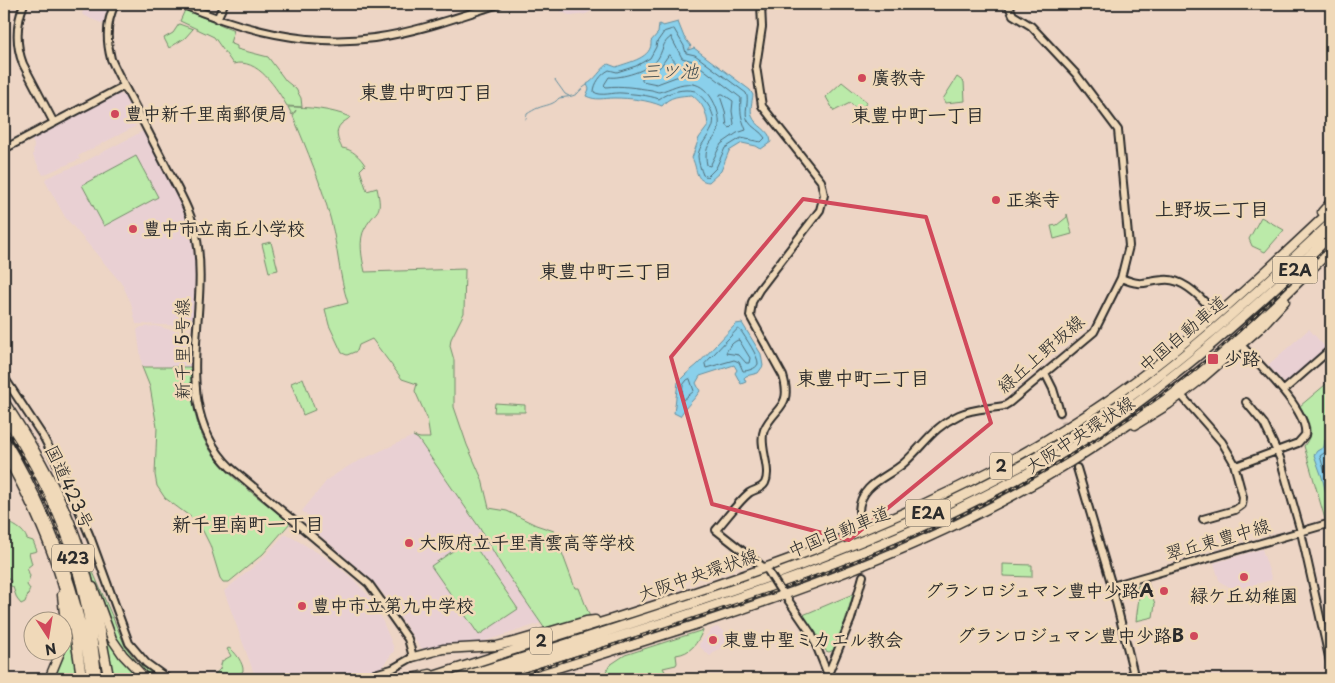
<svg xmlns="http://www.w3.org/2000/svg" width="1335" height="683" font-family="'Playpen Sans','Klee One',sans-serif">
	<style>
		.built { fill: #e9d0d3 }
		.green { fill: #bbeaa9; stroke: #738a6a }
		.water { fill: #8ad0eb; stroke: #648e9e }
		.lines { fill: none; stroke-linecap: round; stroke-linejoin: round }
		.shore { stroke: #516d78; stroke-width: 1 }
		.stream { stroke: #648e9e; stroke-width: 1 }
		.tertiary-tunnel { stroke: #c6b3a6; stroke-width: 6; stroke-dasharray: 6 3; stroke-linecap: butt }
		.tertiary-casing { stroke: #2b2b2b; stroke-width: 10 }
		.primary-casing { stroke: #2b2b2b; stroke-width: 11 }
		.trunk-casing { stroke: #2b2b2b; stroke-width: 12 }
		.motorway-casing { stroke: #2b2b2b; stroke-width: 12 }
		.tertiary { stroke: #f0d9b9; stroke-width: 6 }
		.primary { stroke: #f0d9b9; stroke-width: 8 }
		.trunk { stroke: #f0d9b9; stroke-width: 9 }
		.motorway { stroke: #f0d9b9; stroke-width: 9 }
		.rail-casing { stroke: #2b2b2b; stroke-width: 3 }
		.rail { stroke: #f0d9b9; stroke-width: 1; stroke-dasharray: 4; stroke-linecap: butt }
		.tertiary-bridge-casing { stroke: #2b2b2b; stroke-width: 10; stroke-linecap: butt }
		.tertiary-bridge { stroke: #f0d9b9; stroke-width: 6 }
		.marked { fill: none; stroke: #d1495b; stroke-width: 4; stroke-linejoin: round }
		.poi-dot { fill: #d1495b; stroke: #f0d9b9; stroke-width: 2 }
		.labels { text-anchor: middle; stroke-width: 5; stroke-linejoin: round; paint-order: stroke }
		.shield { fill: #f0d9b9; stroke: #665f56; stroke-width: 1 }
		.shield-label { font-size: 16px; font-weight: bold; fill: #2b2b2b }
		.poi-label { font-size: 18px; font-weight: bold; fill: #2b2b2b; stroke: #f0d9b9; text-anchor: start }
		.street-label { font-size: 18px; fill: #2b2b2b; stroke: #f0d9b9 }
		.water-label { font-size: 19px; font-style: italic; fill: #3e4c51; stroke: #f0d9b9 }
		.neighbourhood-label { font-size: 19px; font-weight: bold; fill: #2b2b2b; stroke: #f0d9b9 }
	</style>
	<rect width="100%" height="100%" fill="#edd5c5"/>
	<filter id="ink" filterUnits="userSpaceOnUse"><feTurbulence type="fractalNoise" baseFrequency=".02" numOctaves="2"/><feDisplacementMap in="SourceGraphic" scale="10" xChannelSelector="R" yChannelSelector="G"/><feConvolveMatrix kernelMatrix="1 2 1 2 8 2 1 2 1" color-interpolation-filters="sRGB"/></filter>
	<g filter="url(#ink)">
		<!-- built -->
		<path class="built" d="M86 4H110L105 15 104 24 91 19 82 14Z
			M564 4H605L586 14 572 16 561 12Z
			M117 93 125 96 134 117V122L136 126 78 156 80 159 43 175 33 156 34 145 31 137Z
			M143 131 182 208 191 235 195 264 193 326 136 324 131 303 122 284 65 217 45 181 46 178 80 164Z
			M156 326 190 335V344L192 345V367L142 366 137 330 141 327Z
			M1309 329 1326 348 1285 384 1268 365Z
			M413 436 418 439 479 527 503 568 541 623 479 643 450 644 426 650 420 647 389 601 373 581 309 526 311 518 302 511 328 479 352 464Z
			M284 535H288L325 557 352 578 367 594 380 615 394 648V651L381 668 336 679H256L224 591 260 561Z
			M1262 549 1272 580 1234 589 1222 583 1219 580 1214 563Z
			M717 627 729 635 724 644 710 656 700 647 699 644 712 629Z"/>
		<!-- green -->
		<path class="green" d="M185 10 234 30 230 43 237 46V49L268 57 286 81 296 89 301 98 302 107 287 106C277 89 258 57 233 64L214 37 180 21Z
			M179 24 193 29 185 38 169 48 164 38 173 33Z
			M957 77 964 82 965 101 945 103 943 99Z
			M842 82 867 102 860 112 850 103 834 111 826 97Z
			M288 107C308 107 331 109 350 117 348 120 344 121 341 124 334 131 338 141 342 148 352 149 360 157 365 165L360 170 367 191 377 188C383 216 377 207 365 228 358 240 362 258 365 272L465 269 464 313 451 339 450 346 454 360V407L467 445 482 479 489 508 507 511 536 525 554 531 575 588H579L590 617 545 629 503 568 479 527 418 439 413 436 420 438H430L427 418 415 391 417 384 402 379 372 339 359 345 357 351 347 355 342 353 329 325 325 309 348 303C339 276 338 248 331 221 322 185 307 150 293 116L296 110 292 115Z
			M136 156 158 197 104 226 82 185Z
			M1067 214 1072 234 1054 239 1051 226 1057 225 1067 217Z
			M1261 217 1284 230 1265 252 1252 246 1249 239Z
			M271 242 278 270 269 272 262 244Z
			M142 367H192C188 455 229 473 290 523L263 554 229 582H223L220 578 210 545 203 531 192 518 165 498 157 486 155 475 157 427 150 387Z
			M303 378 315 410 303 415 291 383Z
			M1331 380V517L1325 519 1304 446C1316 431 1308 421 1300 406Z
			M495 403 525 405V412H494Z
			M4 520C13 525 24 529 27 539L33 541 37 551 29 553 32 564 27 568 30 576 27 585 30 589 25 602 21 604 17 599 13 587 9 585 11 581 7 578 4 550 9 536 4 534Z
			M470 539 518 609 479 635 431 566Z
			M83 549 125 646 137 662 159 679H155C146 672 136 666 129 657 106 630 95 582 83 549Z
			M1003 564 1032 565V577L1003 576Z
			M1148 583 1155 604 1153 617 1136 621 1139 597 1137 586Z
			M853 594 842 631 834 650 829 652 826 651 803 615Z
			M68 617 78 679H51Z
			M103 628 112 643 142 679H111Z
			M703 630C697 644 691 653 676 655L677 663 676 665 663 668 669 679H601L610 665 625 655Z
			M229 648C235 651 244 664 243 671L234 679H210L220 669 222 661 231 656 227 649Z"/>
		<!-- water -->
		<path class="water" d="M678 22 684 37 691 46 688 50 694 48 750 90 753 95C752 102 750 109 752 116 756 127 770 129 771 142L761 149 756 146 742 143 729 151 721 171 709 182C694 181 698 168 692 158L699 138 708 126C707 112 703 104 692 95 680 96 669 96 662 106 648 100 630 98 614 98 604 98 596 101 586 96L589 89 587 84C595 80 600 70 608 64L616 67C629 62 653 58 651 41L658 33 659 24 663 26Z
			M742 323 761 354 763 366 758 373 746 376 744 378 746 382 741 384 735 373 737 370 734 365 700 376 696 383 700 391C694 400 686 406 680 416L674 413 678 382 686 374 697 365 736 324Z
			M1325 440 1331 445V500L1327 497 1322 477 1314 455 1317 451 1324 447Z"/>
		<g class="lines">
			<!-- shore -->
			<path class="shore" d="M674 29 684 46 686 53 695 55 746 93C750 101 743 112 748 121 752 128 761 131 765 138L761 142 741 138 725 148 716 168 707 177 703 175C701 170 698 161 698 156 699 145 708 138 712 128 718 114 705 99 695 91 684 88 668 92 659 99 648 95 634 94 622 93 614 92 601 97 594 92 594 84 601 74 609 70L617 72 636 66 650 58 656 47 657 42 664 32Z
				M671 37 682 58 693 61 741 98C740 113 741 117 746 130L737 133 721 144 710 166 707 165C702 141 718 141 719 126 721 111 709 86 693 84 680 82 671 89 659 92 658 92 654 91 652 90 637 88 621 85 606 87L604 85 609 77C620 79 649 70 657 60 663 52 662 42 671 37Z
				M669 55 678 65 694 72V75L676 77 657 84 642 81V78L660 67Z
				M721 94H723L733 101 732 111 734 124 730 128 727 126 725 111 720 96Z
				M738 329 741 331C745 337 759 357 758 364 756 369 747 371 743 371L739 362 734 360 706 368 705 364Z
				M739 340 750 358 749 363H746L739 355 726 353C727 349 734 340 739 340Z
				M690 379 694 391 683 400 682 397 683 385 687 380Z
				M1331 448 1320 456 1331 493"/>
			<!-- stream -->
			<path class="stream" d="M555 80 565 94 569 96
				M526 119 527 114C530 112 535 109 538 108 545 105 554 105 559 98 565 97 572 97 577 94 581 90 582 88 587 85"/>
			<!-- tertiary-tunnel -->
			<path class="tertiary-tunnel" d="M1220 319 1239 342
				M1060 412 1076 464
				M859 511 863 576"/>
			<defs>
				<path id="tertiary" d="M24 4C16 24 15 43 23 64L54 123
					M115 4C106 22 106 40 111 59 118 75 127 91 135 106 147 129 158 151 170 174 181 195 193 216 197 240 210 317 168 406 231 468L369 584 408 639 413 657 392 669 357 679
					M181 4C243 30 307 47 374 38 417 32 458 17 499 4
					M761 4 762 27 756 66 762 106 821 181 824 195 820 210 759 290 752 302 750 316 783 376C793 408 774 407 764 430 758 445 772 469 765 483 761 490 754 489 749 493 737 503 727 518 716 530L767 570
					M217 19 224 4
					M4 149 124 86
					M1121 278C1143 287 1142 282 1163 280 1182 277 1201 297 1212 310
					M1045 373 1053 389 1060 412
					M4 377 44 438 70 489 91 539 129 643 146 663 168 679
					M1284 390 1331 349
					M1181 395 1222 442 1236 466 1298 443 1305 435C1309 412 1261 366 1245 349
					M1246 402 1264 424 1280 458 1301 532 1331 666
					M1077 468 1112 586 1135 679
					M859 511C860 484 887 478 904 463 925 444 932 428 959 415 973 408 989 409 1004 406L1009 403 1094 332 1121 278 1129 246 1118 130 1076 74 1031 26 1013 15 1008 4
					M1203 519 1235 510 1242 505 1243 497 1234 464
					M1112 586 1331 523
					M782 591 812 635 828 675
					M826 679 851 619 863 576"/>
				<path id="primary" d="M1322 212 1331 202
					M1135 425 1169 404 1199 381 1259 329 1285 301
					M93 587 112 639 123 655 146 679
					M62 595 65 622 62 645
					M413 657 443 649 497 646 517 641 586 621 595 620
					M49 679 61 650
					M407 679 430 674
					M424 679C487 659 550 638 612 619 786 564 960 503 1110 399 1190 344 1261 276 1331 210
					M522 679C707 621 902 567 1067 464 1128 426 1186 384 1240 337 1272 310 1301 279 1331 250"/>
				<path id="trunk" d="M4 402C33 446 61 494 78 545 91 589 101 634 109 679
					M4 417C40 473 71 534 85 600 91 626 94 653 97 679
					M4 439C47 511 77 591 91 674
					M4 452C32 500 56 553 69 607 75 631 78 655 82 679"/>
				<path id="motorway" d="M457 679C564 645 671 612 777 574 879 536 979 494 1072 436 1168 376 1249 300 1331 223
					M486 679C691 613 905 555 1088 437 1177 379 1255 308 1331 235"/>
			</defs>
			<!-- tertiary casing -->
			<use href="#tertiary" class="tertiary-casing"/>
			<!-- primary casing -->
			<use href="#primary" class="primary-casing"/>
			<!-- trunk casing -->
			<use href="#trunk" class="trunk-casing"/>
			<!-- motorway casing -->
			<use href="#motorway" class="motorway-casing"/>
			<!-- tertiary -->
			<use href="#tertiary" class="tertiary"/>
			<!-- primary -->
			<use href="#primary" class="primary"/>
			<!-- trunk -->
			<use href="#trunk" class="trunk"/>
			<!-- motorway -->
			<use href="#motorway" class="motorway"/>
			<defs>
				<path id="rail" d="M4 425C32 468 54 515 71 564
					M505 679C566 661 626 641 686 621 787 588 888 552 983 504 1048 471 1110 433 1169 390 1228 347 1277 292 1331 244"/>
			</defs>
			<!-- rail casing -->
			<use href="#rail" class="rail-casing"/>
			<!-- rail -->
			<use href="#rail" class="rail"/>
			<defs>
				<path id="tertiary-bridge" d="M768 571 780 590"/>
			</defs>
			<!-- tertiary-bridge casing -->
			<use href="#tertiary-bridge" class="tertiary-bridge-casing"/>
			<!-- tertiary-bridge -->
			<use href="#tertiary-bridge" class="tertiary-bridge"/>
		</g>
	</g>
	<!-- marked area -->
	<path class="marked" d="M803 199 926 217 991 423 849 540 712 504 671 357Z"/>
	<!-- markers -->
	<g class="poi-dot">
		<circle cx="862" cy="78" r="5"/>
		<circle cx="115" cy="114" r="5"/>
		<circle cx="996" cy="200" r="5"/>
		<circle cx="133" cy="229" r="5"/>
		<rect x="1207" y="353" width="12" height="12" rx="2.5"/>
		<circle cx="409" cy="543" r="5"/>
		<circle cx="1244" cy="577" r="5"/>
		<circle cx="1164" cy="591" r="5"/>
		<circle cx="302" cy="606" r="5"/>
		<circle cx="1194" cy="636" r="5"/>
		<circle cx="713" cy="640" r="5"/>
	</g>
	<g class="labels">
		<!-- shield labels -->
		<g class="shield">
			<rect x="1272.5" y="256.5" width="45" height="27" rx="4"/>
			<rect x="990" y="452.5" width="22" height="27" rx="4"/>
			<rect x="905.5" y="499.5" width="45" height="27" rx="4"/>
			<rect x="52" y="544.5" width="42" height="27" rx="4"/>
			<rect x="530" y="627.5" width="22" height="27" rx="4"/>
		</g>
		<g class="shield-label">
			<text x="1295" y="276">E2A</text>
			<text x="1001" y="472">2</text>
			<text x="928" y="519">E2A</text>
			<text x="73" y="564">423</text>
			<text x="541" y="647">2</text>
		</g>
		<!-- poi labels -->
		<g class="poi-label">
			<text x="872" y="84">廣教寺</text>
			<text x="125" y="120">豊中新千里南郵便局</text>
			<text x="1006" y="206">正楽寺</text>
			<text x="143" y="235">豊中市立南丘小学校</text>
			<text x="1224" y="365">少路</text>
			<text x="419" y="549">大阪府立千里青雲高等学校</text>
			<text x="1154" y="597" text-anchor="end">グランロジュマン豊中少路A</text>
			<text x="1244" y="602" text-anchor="middle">緑ケ丘幼稚園</text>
			<text x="312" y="612">豊中市立第九中学校</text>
			<text x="1184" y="642" text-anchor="end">グランロジュマン豊中少路B</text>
			<text x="723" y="646">東豊中聖ミカエル教会</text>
		</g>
		<!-- street labels -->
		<g class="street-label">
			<text transform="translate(1183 334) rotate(-40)" y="6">中国自動車道</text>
			<text transform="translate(183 349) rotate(-90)" y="6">新千里5号線</text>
			<text transform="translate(1041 354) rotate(-41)" y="6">緑丘上野坂線</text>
			<text transform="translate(1080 435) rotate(-33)" y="6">大阪中央環状線</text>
			<text transform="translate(69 487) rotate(65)" y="6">国道423号</text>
			<text transform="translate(839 532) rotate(-22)" y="6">中国自動車道</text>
			<text transform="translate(1218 540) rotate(-16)" y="6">翠丘東豊中線</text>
			<text transform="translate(698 575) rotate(-19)" y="6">大阪中央環状線</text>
		</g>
		<!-- water labels -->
		<g class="water-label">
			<text x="670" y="78">三ツ池</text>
		</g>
		<!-- neighbourhood labels -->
		<g class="neighbourhood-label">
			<text x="426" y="99">東豊中町四丁目</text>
			<text x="918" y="122">東豊中町一丁目</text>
			<text x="1212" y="216">上野坂二丁目</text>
			<text x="606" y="278">東豊中町三丁目</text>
			<text x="863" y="385">東豊中町二丁目</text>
			<text x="248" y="531">新千里南町一丁目</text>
		</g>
	</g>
	<!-- margin -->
	<rect width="1335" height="683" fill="none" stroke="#f0d9b9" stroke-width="20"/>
	<rect x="10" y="10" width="1315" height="663" fill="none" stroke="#2b2b2b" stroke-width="2" filter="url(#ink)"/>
	<!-- north arrow -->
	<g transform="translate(48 636) rotate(168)"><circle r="24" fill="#f0d9b9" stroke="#a19380"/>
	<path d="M0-4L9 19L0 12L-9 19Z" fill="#d1495b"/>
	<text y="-8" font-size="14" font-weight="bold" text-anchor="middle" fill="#2b2b2b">N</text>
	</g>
</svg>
